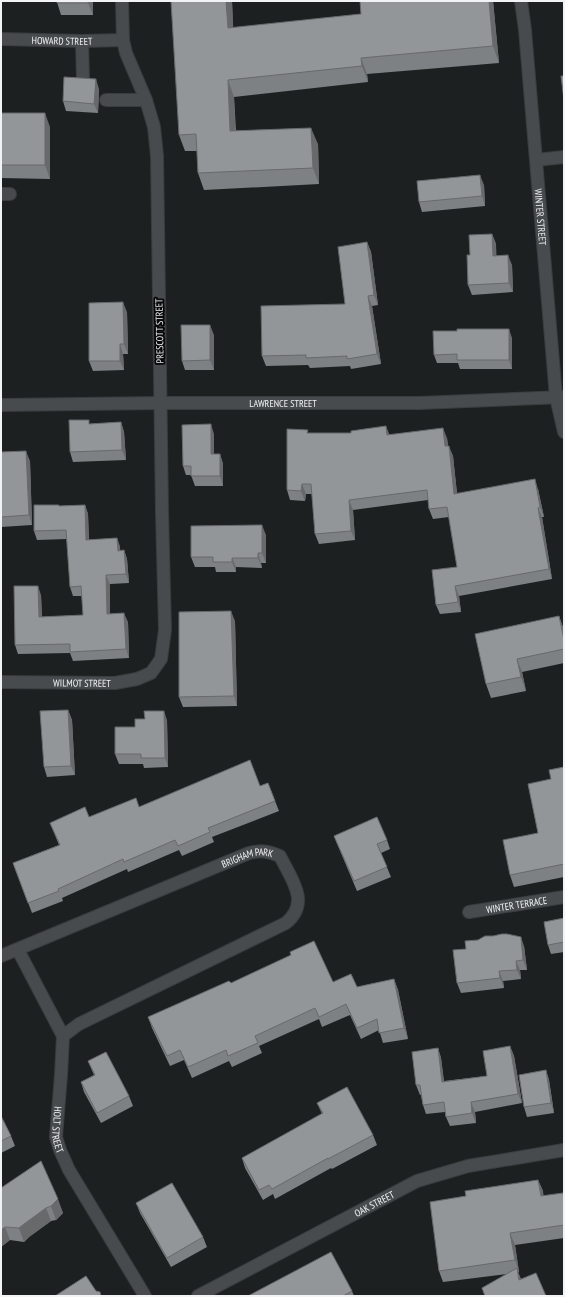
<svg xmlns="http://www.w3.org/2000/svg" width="565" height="1297" font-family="'PT Sans Narrow',sans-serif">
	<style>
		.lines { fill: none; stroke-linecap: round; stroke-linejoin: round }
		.minor-casing { stroke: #3a3c3e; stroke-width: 14 }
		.minor { stroke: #474b4d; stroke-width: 12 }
		.wall { fill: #7e8184 }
		.shaded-wall { fill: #67696b }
		.building { fill: #939699; stroke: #67696b }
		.labels { text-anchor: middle; stroke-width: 4; stroke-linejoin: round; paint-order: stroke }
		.street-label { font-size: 10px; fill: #f1f3f4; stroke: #08090a }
	</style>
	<rect width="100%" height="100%" fill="#1c2021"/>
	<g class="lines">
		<defs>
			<g id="minor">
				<path id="s1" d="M521 1 525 30 556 397 564 432"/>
				<path id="s2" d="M1 39 82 41 123 40"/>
				<path d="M82 41 83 80"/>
				<path d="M106 100H146"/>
				<path d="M536 160 564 157"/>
				<path d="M1 194H10"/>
				<path id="s3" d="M1 405 161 403H420L564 397"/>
				<path id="s4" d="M1 682 115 683 137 679 151 673 161 659 165 630 162 512 157 156 154 127 146 100 126 53 123 40 122 1"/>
				<path id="s5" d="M469 912 564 897"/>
				<path id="s6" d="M18 950 63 1036 61 1075 56 1137 60 1150 69 1170 145 1296"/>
				<path id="s7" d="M1 956 249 853C262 850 267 851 280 856 291 879 311 902 286 923L79 1024 63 1036"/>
				<path id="s8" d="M198 1296 417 1181 468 1166 564 1150"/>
			</g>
		</defs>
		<!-- minor casing -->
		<use href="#minor" class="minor-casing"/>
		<!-- minor -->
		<use href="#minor" class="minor"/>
	</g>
	<!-- wall -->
	<path class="wall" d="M10 1H93V15H61L57 2H10Z
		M232 1 233 28 361 14 360 1H493L499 63 367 74 368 82 234 97 236 131 318 144 319 184 204 190 198 173 197 151H185L179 135Z
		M99 89 98 113 66 111 63 101Z
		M1 113 50 127V179L1 178Z
		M484 185 485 206 422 212 419 202Z
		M492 234 496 244V256L512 265 513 292 472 295 468 285 470 255Z
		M367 242 371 252 378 305 372 306 381 364 351 369 350 366 310 368 308 365 266 366 262 356 345 304Z
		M127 312 128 354H123L124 370 93 371 89 361Z
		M214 335V370H185L182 361Z
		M512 338V369H460L458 363H437L434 355Z
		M121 422 124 432 126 460 73 462 70 452 90 424Z
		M309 433 389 434 447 438 448 446 453 456 457 493 538 489 544 517H542L552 579 459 596 461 612 440 614 436 605 457 567 449 517 433 519 429 509 428 500 353 510 355 540 319 544 315 534 312 494H306L305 501 290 500 287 490Z
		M214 434V454H220L223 464V486H195L191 475H186L183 466Z
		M1 452 30 461 32 525 1 527Z
		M85 505 88 514 89 540 117 538 120 547V551L124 550 127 559 129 583 110 584V614L128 622 129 658 73 661 70 653 18 654 15 645 41 595 42 617 83 615 82 596H73L70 587 67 539 37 540 34 531 60 506Z
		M266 535V563H261L262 568 236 567V572H216L215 567H195L191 557Z
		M559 616 564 630V663L522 672 526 691 491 698 486 684Z
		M235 621 237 706 183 707 179 697Z
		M68 710 72 720 75 775 47 777 44 767Z
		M167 720 168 767 144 768 143 764H119L115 754 135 727Z
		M564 767V877L514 887 510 875 538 833 551 779Z
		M268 783 279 811 212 837 214 842 182 856 179 850 128 872 127 869 62 898 63 901 32 913 13 863 59 845 50 823 89 817 139 807 260 786Z
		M334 836 387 840 390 849 381 853 391 877 357 891 338 846Z
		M564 918V952L551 954 548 945Z
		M524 946 527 970H520L521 979 503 981 504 988 461 993 457 983 466 949Z
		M394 979 398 990 408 1039 383 1043 379 1030 361 1039 350 1015 322 1027 319 1019 259 1046 262 1053 232 1067 229 1061 192 1078 184 1060 170 1066 152 1028 148 1017 231 983 333 982 357 987Z
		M510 1046 514 1056 522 1103 475 1112 476 1123 450 1126 446 1117 445 1112 426 1114 423 1105 421 1095H420L416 1085 438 1048 441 1058 444 1081 487 1076Z
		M88 1061 129 1096 133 1106 101 1123 84 1092 81 1082 94 1075Z
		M546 1070 549 1080 554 1113 527 1117 524 1107Z
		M317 1103 373 1135 377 1145 332 1169 331 1168 275 1199 273 1194 263 1200 245 1168 242 1158 322 1114Z
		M1 1116 11 1136 15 1146 1 1153Z
		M41 1161 63 1213 56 1220 51 1221 29 1237 24 1242 10 1240 1 1247V1188Z
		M538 1180 543 1191V1195L564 1196V1238L515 1245 519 1272H518L521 1279 546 1296H485L482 1288 507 1274 443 1282 439 1271 466 1196Z
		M136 1203 203 1237 207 1247 171 1267 140 1213Z
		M352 1291 354 1296H248Z"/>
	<!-- shaded-wall -->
	<path class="shaded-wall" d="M88 1H93V15L88 3Z
		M226 1H232L234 45 228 28Z
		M489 1H493L499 63 493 46Z
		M361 58 367 74 368 82 362 66Z
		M96 79 99 89 98 113 94 104Z
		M228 80 234 97 236 148 230 131Z
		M45 113 50 127V179L45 165Z
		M311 128 318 144 319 184 313 168Z
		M480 175 484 185 485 206 482 196Z
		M492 234 496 244 497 266 493 256Z
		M367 242 371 252 378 305 374 295Z
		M508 255 512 265 513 292 509 283Z
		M368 296 372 306 381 364 377 354Z
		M123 302 127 312 128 354 124 344Z
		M210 325 214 335V370L210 360Z
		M509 329 512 338V369L509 360Z
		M120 344 123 354 124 370 120 361Z
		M121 422 124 432 126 460 122 450Z
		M211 424 214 434V464L211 454Z
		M386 426 390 436 387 435Z
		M443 428 447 438 449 456 445 446Z
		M449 446 453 456 458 504 454 494Z
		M26 451 30 461 32 525 29 515Z
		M220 454 223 464V486L220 476Z
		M535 479 538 489 544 517 540 507Z
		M302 484 306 494 305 501 301 491Z
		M349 500 353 510 355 540 351 531Z
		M85 505 88 514 89 549 86 540Z
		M538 508 542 517 552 579 549 569Z
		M262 525 266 535V563L262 553Z
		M117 538 120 547 121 560 118 551Z
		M124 550 127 559 129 583 126 574Z
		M258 553 261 563 262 568 258 558Z
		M232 558 236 567V572L232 562Z
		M106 575 110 584V623L107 614Z
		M38 586 41 595 42 626 39 617Z
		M455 586 459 596 461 612 458 602Z
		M231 611 235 621 237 706 234 696Z
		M124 613 128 622 129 658 126 649Z
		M559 616 564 630V640Z
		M517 659 522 672 526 691 521 677Z
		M68 710 72 720 75 775 71 766Z
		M164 711 167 720 168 767 165 758Z
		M521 937 524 946 527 970 523 960Z
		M516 961 520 970 521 979 517 970Z
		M499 971 503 981 504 988 500 978Z
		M394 979 398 990 408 1039 404 1028Z
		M510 1046 514 1056 522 1103 518 1094Z
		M438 1048 441 1058 445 1092 442 1082Z
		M546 1070 549 1080 554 1113 551 1103Z
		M471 1102 475 1112 476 1123 472 1113Z
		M538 1180 543 1191 545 1207 541 1196Z
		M58 1199 63 1213 56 1220 51 1206Z
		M46 1208 51 1221 29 1237 24 1242 19 1228 24 1224Z
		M5 1227 10 1240 1 1247V1230Z
		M510 1233 515 1245 519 1272 515 1260Z
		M517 1268 520 1278 523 1289 519 1280Z"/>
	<!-- building -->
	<path class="building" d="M57 1H88V3H57Z
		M171 1H226L228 28 361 14 360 1H489L493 46 361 58 362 66 228 80 230 131 311 128 313 168 198 173 196 134 179 135Z
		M561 76H564V100Z
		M64 77 96 79 94 104 63 101Z
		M1 113H45V165H1Z
		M480 175 482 196 419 202 417 181Z
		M492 234 493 256 508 255 509 283 468 285 467 255H470L469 235Z
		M367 242 374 295 368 296 377 354 347 359V356L306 358V355L262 356 261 306 345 304 338 247Z
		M123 302 124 344H120V361H89V303Z
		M181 325H210V360L182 361Z
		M457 329H509V360H457V354L434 355 433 331H457Z
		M69 420H89V424L121 422 122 450 70 452Z
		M211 424V454H220V476H191V466H183L182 425Z
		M386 426 387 435 443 428 445 446H449L454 494 535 479 540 507 538 508 549 569 455 586 458 602 436 605 432 570 457 567 447 507 429 509 427 490 349 500 351 531 315 534 311 484H302L301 491 287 490V429L308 430 307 433H351V431Z
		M26 451 29 515 1 517V452Z
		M34 505H59V506L85 505 86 540 117 538 118 551 124 550 126 574 106 575 107 614 124 613 126 649 70 652V644L15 645 14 586H38L39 617 83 615 81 586 70 587 66 530 34 531Z
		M262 525V553H258V558H232V562H213V557H191V526Z
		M231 611 234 696 179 697V612Z
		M559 616 564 640V649L517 659 521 677 486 684 475 634Z
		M68 710 71 766 44 767 40 711Z
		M144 711H164L165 758H141V754H115V727H135V719H145Z
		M250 760 260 786 268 783 275 801 208 828 210 832 178 846 175 840 124 862 123 859 58 889 59 891 28 903 13 863 60 845 50 823 85 807 89 817 136 798 139 807Z
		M564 767V864L510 875 503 840 538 833 528 784 551 779 549 770Z
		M377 817 387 840 377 844 387 867 354 881 334 836Z
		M564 918V942L548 945 544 922Z
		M502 934H507L521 937 523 960 516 961 517 970 499 971 500 978 457 983 453 950 466 949 465 941 478 940 485 936H493Z
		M314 941 333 982 351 974 357 987 394 979 404 1028 379 1033 377 1019 357 1028 346 1004 319 1017 315 1008 255 1036 258 1043 228 1056 226 1050 188 1067 180 1050 167 1056 148 1017 229 981 231 983 291 955 290 952Z
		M510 1046 518 1094 471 1102 472 1113 446 1117 444 1102 423 1105 420 1085H416L412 1052 438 1048 442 1082 487 1076 483 1051Z
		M106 1052 129 1096 97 1113 81 1082 95 1075 88 1061Z
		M546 1070 551 1103 524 1107 519 1075Z
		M347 1087 373 1135 328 1159V1158L272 1189 269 1185 259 1190 242 1158 323 1113 317 1103Z
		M1 1116 11 1136 1 1141Z
		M41 1161 58 1199 51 1206 46 1208 24 1224 19 1228 5 1227 1 1230V1188Z
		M538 1180 541 1196 563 1193 564 1201V1225L510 1233 515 1260 439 1271 430 1202 466 1196 465 1191Z
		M172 1183 203 1237 167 1258 136 1203Z
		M331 1252 352 1291 343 1296H248Z
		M517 1268 519 1280 536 1273 546 1296H485L482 1288Z
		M86 1276 96 1291 100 1292 101 1296H55Z"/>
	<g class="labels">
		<!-- street labels -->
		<g class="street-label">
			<text dy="4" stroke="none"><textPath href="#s2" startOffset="61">HOWARD STREET</textPath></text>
			<text dy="4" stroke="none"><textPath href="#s1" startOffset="217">WINTER STREET</textPath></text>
			<text transform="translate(159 331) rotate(-91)" y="4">PRESCOTT STREET</text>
			<text dy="4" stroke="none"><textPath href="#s3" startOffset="282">LAWRENCE STREET</textPath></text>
			<text dy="4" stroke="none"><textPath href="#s4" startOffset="81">WILMOT STREET</textPath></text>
			<text dy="4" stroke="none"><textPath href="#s7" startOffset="266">BRIGHAM PARK</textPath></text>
			<text dy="4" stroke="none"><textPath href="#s5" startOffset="48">WINTER TERRACE</textPath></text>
			<text dy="4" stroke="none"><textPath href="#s6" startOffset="191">HOLT STREET</textPath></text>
			<text dy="4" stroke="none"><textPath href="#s8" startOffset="199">OAK STREET</textPath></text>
		</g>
	</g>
	<!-- border -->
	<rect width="565" height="1297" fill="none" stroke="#f1f3f4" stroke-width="4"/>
</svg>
